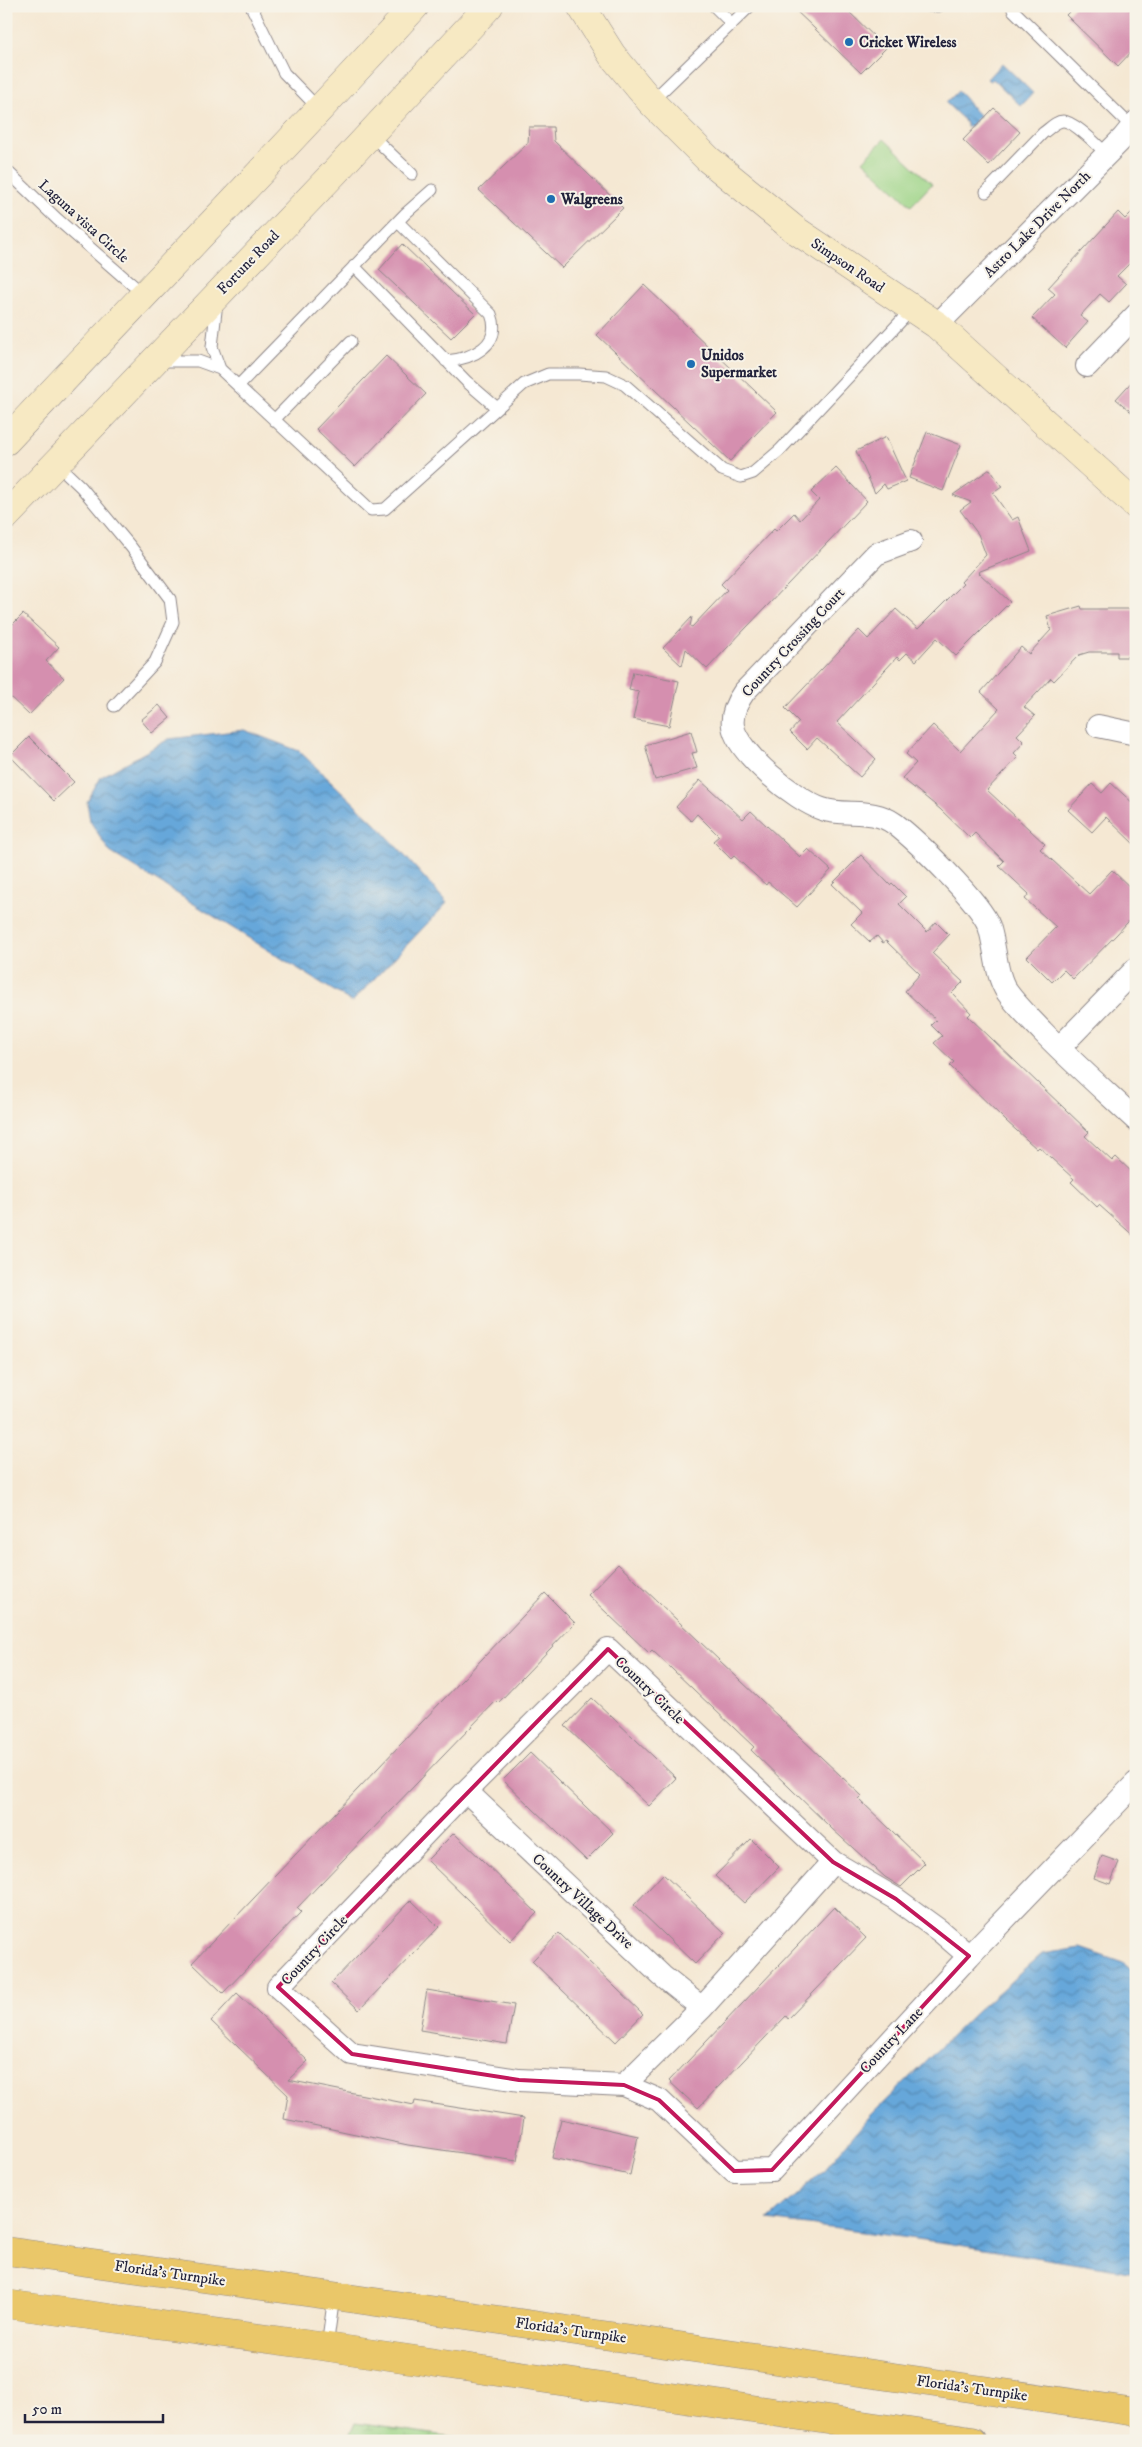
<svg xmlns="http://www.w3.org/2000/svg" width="1142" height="2447" font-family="'IM FELL DW Pica',serif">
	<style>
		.wetland { fill: url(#wetland-marsh); stroke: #607b61 }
		.pitch { fill: #9dd487; stroke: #607b61 }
		.water { fill: url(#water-waves); stroke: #44648a }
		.building { fill: #d58faf }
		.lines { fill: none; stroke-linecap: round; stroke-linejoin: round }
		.lane-casing { stroke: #8c8587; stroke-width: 13 }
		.street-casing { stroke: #8c8587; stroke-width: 24 }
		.secondary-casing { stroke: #8c8587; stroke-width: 29 }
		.highway-casing { stroke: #8c8587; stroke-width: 29 }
		.lane { stroke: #fff; stroke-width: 11 }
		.street { stroke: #fff; stroke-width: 22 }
		.secondary { stroke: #f7e9c3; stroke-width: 28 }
		.highway { stroke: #eac769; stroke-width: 28 }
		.marked { fill: none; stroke: #c2185b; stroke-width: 4; stroke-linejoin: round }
		.poi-dot { fill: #1f6fb2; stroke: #f7f3e8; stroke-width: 2 }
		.labels { text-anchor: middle; stroke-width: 4; stroke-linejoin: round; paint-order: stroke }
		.poi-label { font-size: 15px; font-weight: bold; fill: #22223b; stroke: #f7f3e8; text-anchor: start }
		.street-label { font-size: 15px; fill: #22223b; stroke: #f7f3e8 }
	</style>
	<defs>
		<pattern id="wetland-marsh" width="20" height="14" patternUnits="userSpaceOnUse" patternTransform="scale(1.25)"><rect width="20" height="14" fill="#9dd487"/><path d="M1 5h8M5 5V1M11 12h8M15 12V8" fill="none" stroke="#87b675"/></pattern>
		<pattern id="water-waves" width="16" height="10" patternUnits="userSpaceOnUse" patternTransform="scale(1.25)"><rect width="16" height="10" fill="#66a7da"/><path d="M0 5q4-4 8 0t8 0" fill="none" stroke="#5488b2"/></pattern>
	</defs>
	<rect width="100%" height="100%" fill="#f7f3e8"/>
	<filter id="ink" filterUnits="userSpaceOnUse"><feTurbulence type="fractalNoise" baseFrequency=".02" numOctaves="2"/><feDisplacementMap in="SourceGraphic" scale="10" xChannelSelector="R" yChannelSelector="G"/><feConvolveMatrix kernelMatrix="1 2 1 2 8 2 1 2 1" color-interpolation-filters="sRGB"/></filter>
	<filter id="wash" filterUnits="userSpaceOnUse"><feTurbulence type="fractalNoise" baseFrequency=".0096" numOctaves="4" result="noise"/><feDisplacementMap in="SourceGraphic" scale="20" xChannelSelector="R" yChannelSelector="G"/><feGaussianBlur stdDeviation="1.12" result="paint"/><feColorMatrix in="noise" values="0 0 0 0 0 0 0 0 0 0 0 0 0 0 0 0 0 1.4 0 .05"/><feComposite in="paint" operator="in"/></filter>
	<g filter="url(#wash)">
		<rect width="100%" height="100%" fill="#f5e8d3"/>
		<!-- wetland -->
		<path class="wetland" d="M355 2423 481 2441H347Z"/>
		<!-- pitch -->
		<path class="pitch" d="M884 139 932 184 911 206 863 161Z"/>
		<!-- water -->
		<path class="water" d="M1002 63 1033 93 1021 106 993 79 990 81 987 79Z
			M958 91C967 99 971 108 980 116L968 128 964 120 946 103Z
			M244 730 299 751 379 827 447 903 352 1002 110 852 90 821 87 802 101 777 169 739Z
			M1080 1948 1123 1963 1136 1974V2273L940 2242 768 2220 823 2171 870 2116 976 2012 1042 1954Z"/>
		<g id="blocks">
			<!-- building -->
			<path class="building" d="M791 6H843L886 48 861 73Z
				M1075 6H1126L1136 15V47L1118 66 1066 15Z
				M994 108 1020 132 989 165 963 140Z
				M529 127H553L554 141 623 208 562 268 479 190 528 143Z
				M1136 208V257L1117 276 1126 284 1109 302 1100 294 1080 316 1088 322 1065 348 1032 318 1055 294 1048 288 1118 212 1125 219Z
				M402 244 475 314 451 338 379 270Z
				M644 285 777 412 730 461 597 335Z
				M386 356 426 394 355 467 316 429Z
				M1136 377V416L1116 399Z
				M927 432 961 445 943 491 909 478Z
				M886 437 906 481 887 489 884 484 875 493 856 451Z
				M836 468 867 501 707 669 686 649 682 666 663 648 692 617 690 626 692 627 727 590 721 584 774 529 776 531 794 513 800 520 819 500 811 492Z
				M990 469 1002 487 993 493 1012 520 1018 517 1031 551 978 572 1010 602 956 656 937 638 916 661 907 653 900 660 897 657 837 722 876 759 860 777 817 738 807 749 790 732 799 722 785 708 859 630 868 639 896 609 918 629 963 584 961 582 986 555 978 534 960 510 971 502 953 495Z
				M1081 606 1082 609H1136V657H1117V652H1089L1079 655 1054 681 1051 678 1024 707 1035 716 1017 735 1024 742 1014 753 1018 757 987 790 1045 844 1040 849 1089 894 1112 870 1136 893V913L1117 934 1073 979 1064 970 1052 982 1027 957 1056 927 1025 899 1029 894 999 866 1004 861 975 833 970 838 940 809 902 778 916 763 906 754 933 725 960 751 999 709 981 692 1021 647 1029 654 1051 630 1047 616Z
				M23 614 59 647 46 661 64 678 29 715 6 693V631Z
				M633 672 679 681 669 726 633 719 639 692 629 690Z
				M159 705 170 718 152 733 141 720Z
				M691 731 697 752 692 753 697 768 655 780 645 745Z
				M29 737 74 782 54 801 10 756Z
				M700 780 743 819 751 811 800 857 808 849 831 870 797 907 768 882 766 885 734 856 731 859 713 841 719 836 697 814 691 821 676 807Z
				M1111 783 1136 806V846L1106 817 1092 832 1068 810 1092 784 1102 793Z
				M861 855 890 885 892 883 906 897 899 904 927 932 936 922 949 935 932 953 963 982 952 993 971 1013 968 1016 1089 1132 1085 1136 1112 1161 1116 1157 1136 1176V1238L1099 1205 1097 1207 1071 1182 1074 1179 1039 1147 1037 1149 1006 1121 950 1066 954 1062 934 1043 942 1036 931 1025 936 1020 905 991 920 974 886 941 883 943 877 936 870 942 851 924 862 913 832 884Z
				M618 1564 862 1796 859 1799 925 1863 901 1887 885 1877 831 1828 751 1750 754 1747 652 1650 649 1653 588 1595Z
				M545 1593 575 1623 498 1703 496 1701 391 1810 297 1908 301 1912 223 1993 192 1963Z
				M592 1698 676 1778 649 1806 565 1726Z
				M530 1753 613 1833 586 1860 503 1780Z
				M454 1833 537 1913 510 1941 427 1860Z
				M751 1839 779 1867 744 1903 715 1876Z
				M1102 1856 1119 1862 1110 1884 1094 1878Z
				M663 1874 725 1933 695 1964 634 1905Z
				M411 1900 439 1927 359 2010 331 1983Z
				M834 1907 866 1938 788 2019 786 2016 698 2108 669 2081Z
				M559 1933 643 2014 616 2042 532 1961Z
				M427 1990 514 2005 507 2044 420 2030Z
				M237 1993 308 2061 288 2080 414 2105 415 2101 524 2118 517 2161 408 2145 284 2119 288 2095 211 2021Z
				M561 2119 638 2136 630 2175 552 2158Z"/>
		</g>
	</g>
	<g filter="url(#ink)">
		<use href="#blocks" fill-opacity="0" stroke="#8c8587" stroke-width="1"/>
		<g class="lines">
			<defs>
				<path id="lane" d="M251 6 284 73 320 110
					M714 6 732 24
					M929 6H939
					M1013 10 1132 127
					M651 102 750 6
					M370 134 412 174
					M6 170 57 219 143 294
					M986 192 1043 133C1049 129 1056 121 1063 121 1074 121 1098 146 1107 154
					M398 222 491 314C503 345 472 359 446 361
					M354 266 467 382 497 408
					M217 302 212 347 220 369
					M160 361H198L220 369 371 510 385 509 524 384 548 374H579L606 376 625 385 722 470 741 477 753 473 780 450 913 308
					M238 386 406 213 432 190
					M274 420 351 341
					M57 464 81 487 131 547 170 599 173 622 155 662 114 706
					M327 2347 334 2296"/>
				<path id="street" d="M937 325 1123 138 1136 122
					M1087 366 1136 315
					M911 541 876 554 744 692C737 702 731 713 733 726 737 753 797 801 822 809 846 817 872 807 895 824 917 841 980 902 989 926 996 947 995 974 1007 992 1017 1006 1030 1018 1042 1031 1072 1062 1104 1090 1136 1120
					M1098 726 1136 734
					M1059 1048 1136 969
					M466 1791 662 1976 702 2008
					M833 1862 702 2008 624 2085 519 2080 352 2054 278 1987 466 1791 608 1649 833 1862 896 1899 940 1931 969 1956
					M624 2085 659 2100 734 2171 772 2170 969 1956 1136 1783"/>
				<path id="secondary" d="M581 6 612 55 651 102 708 159 794 229 937 325 1136 505
					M6 441C142 296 281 153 415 6
					M6 516 335 172 489 6"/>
				<path id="highway" d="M6 2251 334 2296 1136 2412
					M6 2304 327 2347 972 2441"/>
			</defs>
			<!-- lane casing -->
			<use href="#lane" class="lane-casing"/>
			<!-- street casing -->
			<use href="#street" class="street-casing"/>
			<!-- secondary casing -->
			<use href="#secondary" class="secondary-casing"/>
			<!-- highway casing -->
			<use href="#highway" class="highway-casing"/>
			<!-- lane -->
			<use href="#lane" class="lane"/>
			<!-- street -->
			<use href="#street" class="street"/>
			<!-- secondary -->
			<use href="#secondary" class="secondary"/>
			<!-- highway -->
			<use href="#highway" class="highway"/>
		</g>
	</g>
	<!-- marked area -->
	<path class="marked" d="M608 1649 833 1862 896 1899 969 1956 772 2170 734 2171 659 2100 624 2085 519 2080 352 2054 278 1987Z"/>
	<!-- markers -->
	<g class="poi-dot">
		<circle cx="849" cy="42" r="5"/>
		<circle cx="551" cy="199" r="5"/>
		<circle cx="691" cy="364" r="5"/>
	</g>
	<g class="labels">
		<!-- poi labels -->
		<g class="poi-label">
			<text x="859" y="47">Cricket Wireless</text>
			<text x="561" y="204">Walgreens</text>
			<text x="701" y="360">Unidos<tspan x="701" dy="17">Supermarket</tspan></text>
		</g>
		<!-- street labels -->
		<g class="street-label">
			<text transform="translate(84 221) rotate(42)" y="5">Laguna vista Circle</text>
			<text transform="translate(1037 224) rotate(-45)" y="5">Astro Lake Drive North</text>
			<text transform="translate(248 262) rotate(-46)" y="5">Fortune Road</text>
			<text transform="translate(848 265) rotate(34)" y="5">Simpson Road</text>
			<text transform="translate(793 642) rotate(-47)" y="5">Country Crossing Court</text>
			<text transform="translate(650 1690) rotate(44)" y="5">Country Circle</text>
			<text transform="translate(583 1901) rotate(43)" y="5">Country Village Drive</text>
			<text transform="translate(314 1950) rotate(-47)" y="5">Country Circle</text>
			<text transform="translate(891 2040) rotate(-47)" y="5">Country Lane</text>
			<text transform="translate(170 2273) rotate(8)" y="5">Florida's Turnpike</text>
			<text transform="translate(571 2330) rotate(8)" y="5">Florida's Turnpike</text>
			<text transform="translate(972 2388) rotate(8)" y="5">Florida's Turnpike</text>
		</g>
	</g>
	<!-- margin -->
	<rect width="1142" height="2447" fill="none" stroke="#f7f3e8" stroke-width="25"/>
	<!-- scale -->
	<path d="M25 2414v8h138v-8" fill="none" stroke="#22223b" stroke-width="2.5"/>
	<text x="32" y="2414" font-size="15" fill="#22223b" stroke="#f7f3e8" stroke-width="4" paint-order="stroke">50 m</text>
</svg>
